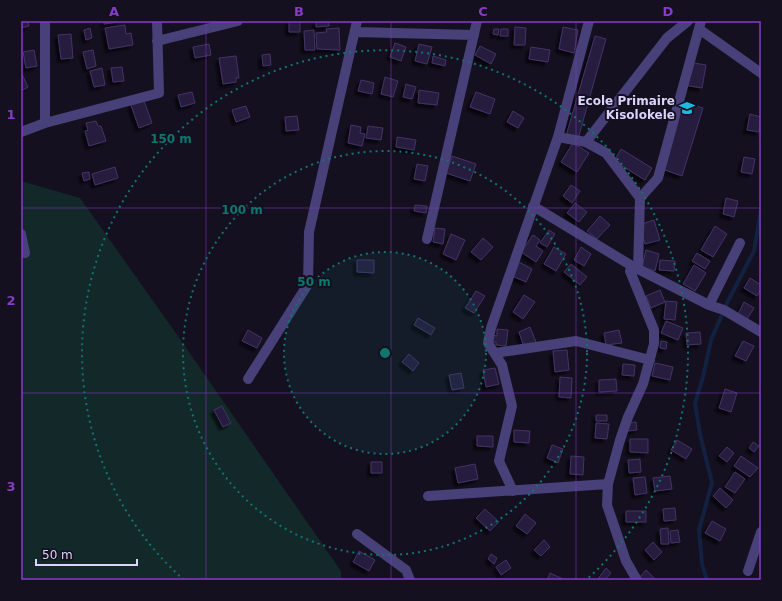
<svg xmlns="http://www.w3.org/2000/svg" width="782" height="601" font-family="'DejaVu Sans',sans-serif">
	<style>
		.green { fill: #132829 }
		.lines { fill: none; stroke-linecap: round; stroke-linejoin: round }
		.stream { stroke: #132140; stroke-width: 4 }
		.building { fill: #271e3e; stroke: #423367; filter: url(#shadow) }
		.minor { stroke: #474079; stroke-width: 10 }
		.grid { fill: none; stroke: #853dc5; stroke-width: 1; stroke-opacity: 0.55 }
		.ring { fill: none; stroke: #0f766e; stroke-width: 2; stroke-dasharray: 2 4 }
		.labels { text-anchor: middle; stroke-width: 4; stroke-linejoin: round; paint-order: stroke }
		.poi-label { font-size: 12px; font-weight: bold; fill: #dbd3fa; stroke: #14101f; text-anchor: end }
		.centre { fill: #0f766e; stroke: #14101f; stroke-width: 2 }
		.ring-label { font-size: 12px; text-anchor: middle; font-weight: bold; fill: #0f766e; stroke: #14101f; stroke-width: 4; stroke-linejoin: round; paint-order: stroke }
		.neatline { fill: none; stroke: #853dc5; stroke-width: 1.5 }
		.grid-label { font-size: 13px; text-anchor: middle; font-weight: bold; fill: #853dc5 }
	</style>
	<defs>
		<filter id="shadow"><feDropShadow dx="-3.5" dy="3.5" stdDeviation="1" flood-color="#0009"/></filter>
	</defs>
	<rect width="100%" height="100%" fill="#14101f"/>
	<!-- green -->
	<path class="green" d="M21 181 80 198 173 329 341 571V580H21Z"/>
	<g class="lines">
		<!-- stream -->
		<path class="stream" d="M707 580 702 564 699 530 712 483 700 434 695 403 703 377 711 340 728 301 754 251 761 210"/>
	</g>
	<!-- building -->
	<path class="building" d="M21 21H28L29 26 21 28Z
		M104 21H119V22L104 24Z
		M289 21H300V32H289Z
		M316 21H329V26L316 27Z
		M125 25 126 34 131 33 133 45 109 49 105 28Z
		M515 27 526 28 525 45H514Z
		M563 27 578 30 574 53 559 49Z
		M90 28 92 38 86 40 84 30Z
		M339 28 340 50 317 49 316 33 327 32 326 29Z
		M494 29H499L498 35 493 34Z
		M501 29H508V36H500Z
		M314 30 315 50H305L304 31Z
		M71 34 73 58 61 59 58 35Z
		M595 36 606 39 578 139 566 136Z
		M395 43 406 47 401 61 390 57Z
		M209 44 211 55 195 58 193 47Z
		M419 44 432 47 427 64 415 61Z
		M480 46 496 54 491 64 475 55Z
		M531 47 550 50 548 62 529 59Z
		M34 50 37 66 26 68 23 52Z
		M93 50 96 66 87 69 83 52Z
		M270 54 271 65 263 66 262 55Z
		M236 56 239 78H236V82L223 84 219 58Z
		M433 56 446 60 445 66 432 63Z
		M688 62 706 65 702 88 684 85Z
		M122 67 124 81 113 82 111 68Z
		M102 68 105 85 94 87 90 71Z
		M21 72 28 87 21 91Z
		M385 77 398 81 393 97 381 94Z
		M361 80 374 83 372 94 358 91Z
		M406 84 416 87 412 99 403 97Z
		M419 90 439 93 437 105 418 103Z
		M192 92 195 103 181 107 178 95Z
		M476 92 495 99 490 114 470 107Z
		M144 101 152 123 139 128 131 105Z
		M683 102 703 108 682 176 662 169Z
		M246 106 250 117 236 122 232 110Z
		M513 111 524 118 518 128 507 122Z
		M750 114 761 117 759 132 747 130Z
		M297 116 299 130 286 131 285 117Z
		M96 121 98 126H101L106 141 89 146 85 131 88 130 86 123Z
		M351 125 361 127 360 133 365 134 362 146 348 143Z
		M368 126 383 128 381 140 366 138Z
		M397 137 416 140 414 150 396 147Z
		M573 143 589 153 577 172 561 162Z
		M621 149 652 168 645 180 614 161Z
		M452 156 476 164 470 181 446 173Z
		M744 157 755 159 752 174 741 172Z
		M417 164 428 166 425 181 414 179Z
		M115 167 118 178 95 185 92 174Z
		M89 172 90 179 84 181 82 173Z
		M571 185 580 191 572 203 563 196Z
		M726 198 738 201 734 217 723 214Z
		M575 203 587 212 579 222 567 213Z
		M415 205 427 206 426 213 414 211Z
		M600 216 610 225 597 239 587 231Z
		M654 220 660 240 645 244 639 225Z
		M715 226 727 234 713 257 701 250Z
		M435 228 445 229 443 244 433 242Z
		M549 230 555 234 547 247 540 243Z
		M451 234 465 240 456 260 443 254Z
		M533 235 540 240 536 246 543 251 536 262 521 252Z
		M483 238 493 247 481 260 471 252Z
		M554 247 566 254 556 271 544 264Z
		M581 247 591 254 584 266 574 260Z
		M646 250 659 254 655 271 642 267Z
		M697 253 710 261 705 269 692 261Z
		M357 260H374V273L357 272Z
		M660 260 675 261 674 271 659 270Z
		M517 261 532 269 526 282 510 275Z
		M571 264 587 277 580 285 564 272Z
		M694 265 706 273 695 291 683 284Z
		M750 278 761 285V289L757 296 744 288Z
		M660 290 665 302 651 308 646 296Z
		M476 291 485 296 474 313 465 308Z
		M524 295 535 302 523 319 513 312Z
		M666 301 677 302 675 320 664 319Z
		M744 302 754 308 747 319 738 314Z
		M418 318 435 328 431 335 414 325Z
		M666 321 683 328 678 340 661 333Z
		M530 327 536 342 524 347 519 332Z
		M497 329 508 330 506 346 496 345V342H492V335L497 336Z
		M248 330 262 338 257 348 242 341Z
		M619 330 622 343 606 345 604 333Z
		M700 332 701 344 687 345 686 333Z
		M661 341 667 342 666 349 660 348Z
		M743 341 754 346 746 361 735 356Z
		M567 350 569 370 555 372 553 351Z
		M409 354 419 363 413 371 402 362Z
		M655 363 673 367 670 380 652 376Z
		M623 364 635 365 634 376 622 375Z
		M495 368 499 384 486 387 483 370Z
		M461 373 464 388 452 390 449 375Z
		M560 377 572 378 571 398 559 397Z
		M616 379 617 391 599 392V380Z
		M725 389 737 393 731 412 719 408Z
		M222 406 231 423 223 427 214 410Z
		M596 415H607V421H596Z
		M636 422 637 430 627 431 626 423Z
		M596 423 609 424 607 439 595 438Z
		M514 430 530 431 529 443 514 442Z
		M477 436H493V447L477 446Z
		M630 439H648V453L630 452Z
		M677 440 692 449 686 459 671 450Z
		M753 442 759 446 754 452 749 448Z
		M552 445 563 449 558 463 547 458Z
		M727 447 734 453 727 462 719 456Z
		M571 456 584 457 583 475 570 474Z
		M741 456 758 468 750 477 734 466Z
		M640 459 641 472 629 473 628 460Z
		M371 462H382V473H371Z
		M475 464 478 479 458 483 455 468Z
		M735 472 745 479 735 493 725 487Z
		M670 476 672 489 655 491 653 478Z
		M645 477 647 493 635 495 633 478Z
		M720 488 733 500 726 508 713 496Z
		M675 508 676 520 664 521 663 509Z
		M485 509 499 522 490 531 476 518Z
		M626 511H646V522H626Z
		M525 514 536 523 527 534 516 526Z
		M712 521 726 529 720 541 705 533Z
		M668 528 669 544H661L660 529Z
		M678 530 680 542 671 543 670 531Z
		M544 540 550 547 541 556 534 550Z
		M653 542 662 552 654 560 645 550Z
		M359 551 375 560 369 571 353 562Z
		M491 554 497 558 494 564 488 559Z
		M506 560 511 568 501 575 496 567Z
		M606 568 611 573 605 580H597Z
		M646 570 656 580H639L638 579Z
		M550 573 563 579 562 580H547Z"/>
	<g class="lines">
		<!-- minor -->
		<path class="minor" d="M699 29 761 73
			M355 32 474 35
			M157 41 238 21
			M45 123V21
			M21 132 45 123 159 93 157 21
			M558 137 586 142 606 153 640 198 638 269
			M586 142 667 38 688 21
			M640 198 658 178 701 21
			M533 206 632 266 709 305 724 310 761 332
			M21 234 25 253
			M427 239 477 21
			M632 266 630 271 654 330V344L643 384 628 417 620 440 608 484 607 505 626 561 637 580
			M709 305 740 243
			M495 353 576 341 650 360
			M248 379 308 284 309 232 357 21
			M513 491 499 461 512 406 502 365 488 343 491 328 558 137 589 21
			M428 496 608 484
			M357 534 406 570 410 580
			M748 571 761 532"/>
	</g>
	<!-- grid -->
	<path class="grid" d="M206 21V580M391 21V580M576 21V580M21 208H761M21 393H761"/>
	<!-- distance rings -->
	<circle cx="385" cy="353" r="101" fill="#0f766e" fill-opacity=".12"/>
	<g class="ring">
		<circle cx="385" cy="353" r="101"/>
		<circle cx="385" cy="353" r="202"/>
		<path d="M184 580A303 303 0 1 1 586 580"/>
	</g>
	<!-- icons -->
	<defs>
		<symbol id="school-bare" viewBox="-9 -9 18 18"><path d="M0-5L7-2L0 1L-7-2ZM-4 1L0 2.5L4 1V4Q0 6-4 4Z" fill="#1bbade" stroke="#14101f" stroke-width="2.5" paint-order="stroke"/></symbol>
	</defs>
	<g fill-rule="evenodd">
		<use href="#school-bare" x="676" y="97" width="22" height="22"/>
	</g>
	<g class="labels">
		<!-- poi labels -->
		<g class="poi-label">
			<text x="675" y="105">Ecole Primaire<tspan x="675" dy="14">Kisolokele</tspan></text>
		</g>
	</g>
	<circle cx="385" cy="353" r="6" class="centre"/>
	<g class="ring-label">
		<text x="171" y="143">150 m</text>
		<text x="242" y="214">100 m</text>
		<text x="314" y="286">50 m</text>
	</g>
	<!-- border -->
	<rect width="782" height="601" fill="none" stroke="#14101f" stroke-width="44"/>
	<!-- scale -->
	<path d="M36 559v6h101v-6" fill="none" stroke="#dbd3fa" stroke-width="2"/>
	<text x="42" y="559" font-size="12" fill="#dbd3fa" stroke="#14101f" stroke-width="3" paint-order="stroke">50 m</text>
	<rect x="22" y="22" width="738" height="557" class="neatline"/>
	<g class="grid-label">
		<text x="114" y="16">A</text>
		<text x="299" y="16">B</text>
		<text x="483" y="16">C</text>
		<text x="668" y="16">D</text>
		<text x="11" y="119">1</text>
		<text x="11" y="305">2</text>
		<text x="11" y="491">3</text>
	</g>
</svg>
